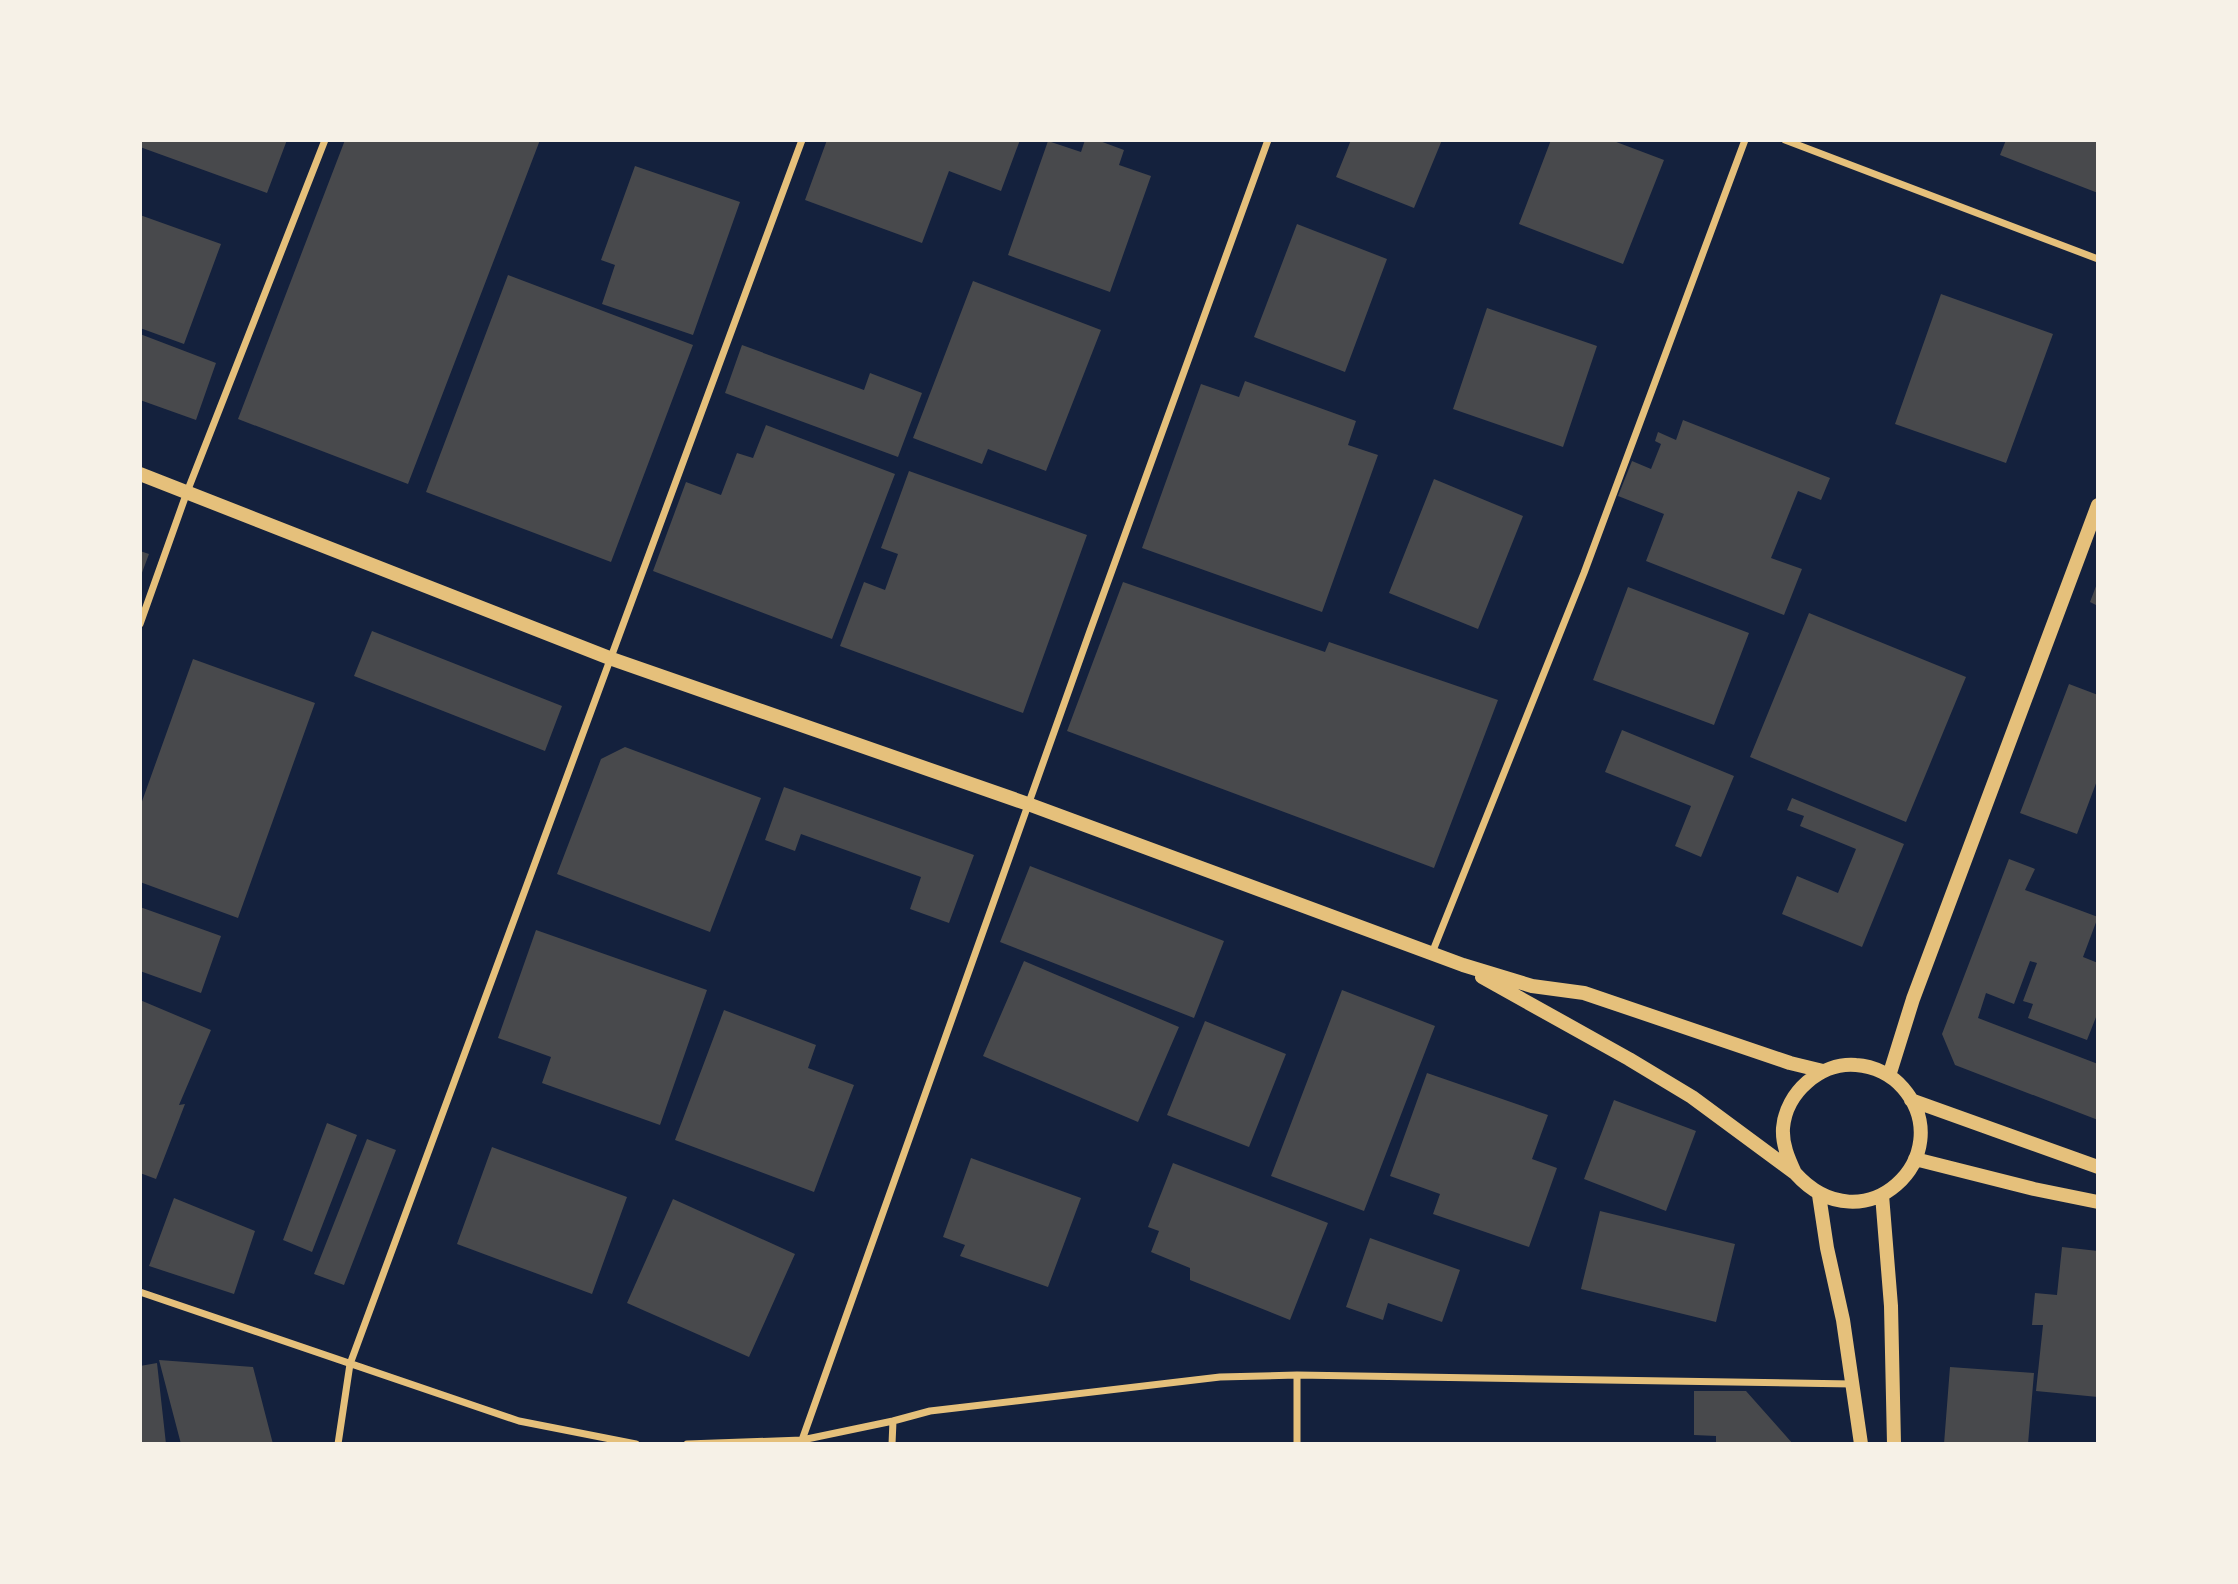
<svg xmlns="http://www.w3.org/2000/svg" width="2238" height="1584" font-family="'Space Grotesk',sans-serif">
	<style>
		.building { fill: #48494c }
		.lines { fill: none; stroke-linecap: round; stroke-linejoin: round }
		.minor { stroke: #e5c07b; stroke-width: 7 }
		.secondary { stroke: #e5c07b; stroke-width: 14 }
	</style>
	<rect width="100%" height="100%" fill="#14213d"/>
	<!-- building -->
	<path class="building" d="M140 140H287L267 193 140 147Z
		M345 140H540L408 484 238 419Z
		M827 140H1020L1001 191 949 171 922 243 805 200Z
		M1085 140H1097L1124 150 1119 165 1151 176 1110 292 1008 255 1048 141 1081 152Z
		M1351 140H1442L1414 208 1336 177Z
		M1551 140H1611L1664 160 1623 264 1519 224Z
		M2006 140H2098V193L2000 155Z
		M635 166 740 202 693 335 602 304 615 265 601 260Z
		M140 215 221 244 184 344 140 328Z
		M1297 224 1387 259 1345 372 1254 337Z
		M508 275 693 345 611 562 426 492Z
		M973 281 1101 330 1046 471 988 449 982 464 913 438Z
		M1941 294 2053 334 2006 463 1895 424Z
		M1487 308 1597 346 1563 447 1453 409Z
		M140 334 216 363 196 420 140 400Z
		M742 345 864 390 870 373 922 393 898 457 725 393Z
		M1245 381 1356 421 1348 445 1378 455 1322 612 1142 548 1201 384 1239 397Z
		M1683 420 1830 478 1821 500 1798 491 1771 558 1802 569 1784 615 1646 561 1664 514 1618 496 1632 461 1651 469 1661 444 1655 441 1658 432 1676 440Z
		M766 425 895 474 832 639 653 571 686 482 721 495 737 453 753 458Z
		M909 471 1087 535 1023 713 840 646 864 582 885 590 898 554 881 548Z
		M1434 479 1523 516 1478 629 1389 593Z
		M140 551 149 554 140 578Z
		M2098 581V606L2090 602Z
		M1123 582 1325 652 1329 642 1498 700 1434 868 1067 731Z
		M1628 587 1749 633 1714 725 1593 680Z
		M1809 613 1966 677 1906 822 1750 757Z
		M372 631 562 706 545 751 354 676Z
		M193 659 315 703 238 918 140 882V807Z
		M2069 684 2098 695V778L2077 834 2020 813Z
		M1622 730 1734 776 1701 857 1675 846 1691 806 1605 772Z
		M625 747 761 798 710 932 557 874 601 759Z
		M784 787 974 855 949 923 910 909 921 877 801 834 795 851 765 840Z
		M1792 798 1904 844 1862 947 1782 914 1797 876 1838 893 1856 849 1800 826 1804 816 1787 810Z
		M2009 859 2035 869 2025 890 2098 917 2083 957 2098 963V1012L2087 1040 2028 1018 2033 1004 2023 1001 2037 963 2030 961 2014 1004 1986 993 1978 1018 2098 1064V1120L1955 1065 1942 1034Z
		M1030 866 1224 941 1194 1018 1000 942Z
		M140 907 221 936 201 993 140 971Z
		M536 930 707 990 660 1125 542 1083 551 1057 498 1038Z
		M1024 961 1179 1027 1138 1122 983 1056Z
		M1342 990 1435 1026 1364 1211 1271 1176Z
		M140 1000 211 1030 179 1105 185 1104 156 1179 140 1173Z
		M724 1010 816 1045 808 1068 854 1085 814 1192 675 1140Z
		M1205 1021 1286 1054 1249 1147 1167 1115Z
		M1427 1073 1548 1115 1532 1159 1557 1168 1529 1247 1433 1214 1440 1194 1390 1176Z
		M1614 1100 1696 1131 1666 1211 1584 1179Z
		M327 1123 357 1135 312 1252 283 1240Z
		M367 1139 396 1150 344 1285 314 1274Z
		M492 1147 627 1197 592 1294 457 1244Z
		M971 1158 1081 1198 1048 1287 960 1256 965 1245 943 1237Z
		M1173 1163 1328 1223 1290 1320 1190 1280V1268L1151 1252 1159 1231 1148 1227Z
		M174 1198 255 1231 234 1294 149 1266Z
		M673 1199 795 1254 749 1357 627 1303Z
		M1600 1211 1735 1244 1716 1322 1581 1289Z
		M1370 1238 1460 1270 1442 1322 1388 1303 1383 1320 1346 1307Z
		M2062 1247 2098 1251V1397L2036 1391 2043 1325H2032L2035 1293 2057 1295Z
		M159 1360 253 1367 273 1444H181Z
		M157 1363 166 1444H140V1366Z
		M1950 1367 2034 1373 2028 1444H1944Z
		M1694 1391H1746L1793 1444H1716V1436L1694 1435Z"/>
	<g class="lines">
		<!-- minor -->
		<path class="minor" d="M1785 140 2098 259
			M140 624 187 492 325 140
			M1432 953 1584 573 1745 140
			M140 1292 519 1421 636 1444
			M802 1440 1090 631 1268 140
			M338 1444 350 1364 802 140
			M687 1444 802 1440 893 1421 930 1411 1220 1377 1297 1375 1852 1384
			M892 1444 893 1421
			M1297 1444V1375"/>
		<!-- secondary -->
		<path class="secondary" d="M140 474 612 659 1028 804 1463 965 1532 986 1584 993 1790 1063 1823 1071
			M1482 977 1629 1059 1692 1097 1795 1173C1864 1250 1961 1155 1903 1088 1892 1075 1874 1066 1856 1065 1821 1062 1786 1092 1783 1128 1782 1144 1788 1158 1795 1173
			M1889 1076 1913 999 2098 505
			M1911 1100 2098 1167
			M1915 1159 2034 1189 2098 1202
			M1819 1195 1827 1248 1843 1320 1861 1444
			M1882 1195 1891 1306 1894 1444"/>
	</g>
	<!-- border -->
	<rect width="2238" height="1584" fill="none" stroke="#f6f1e7" stroke-width="284"/>
</svg>
